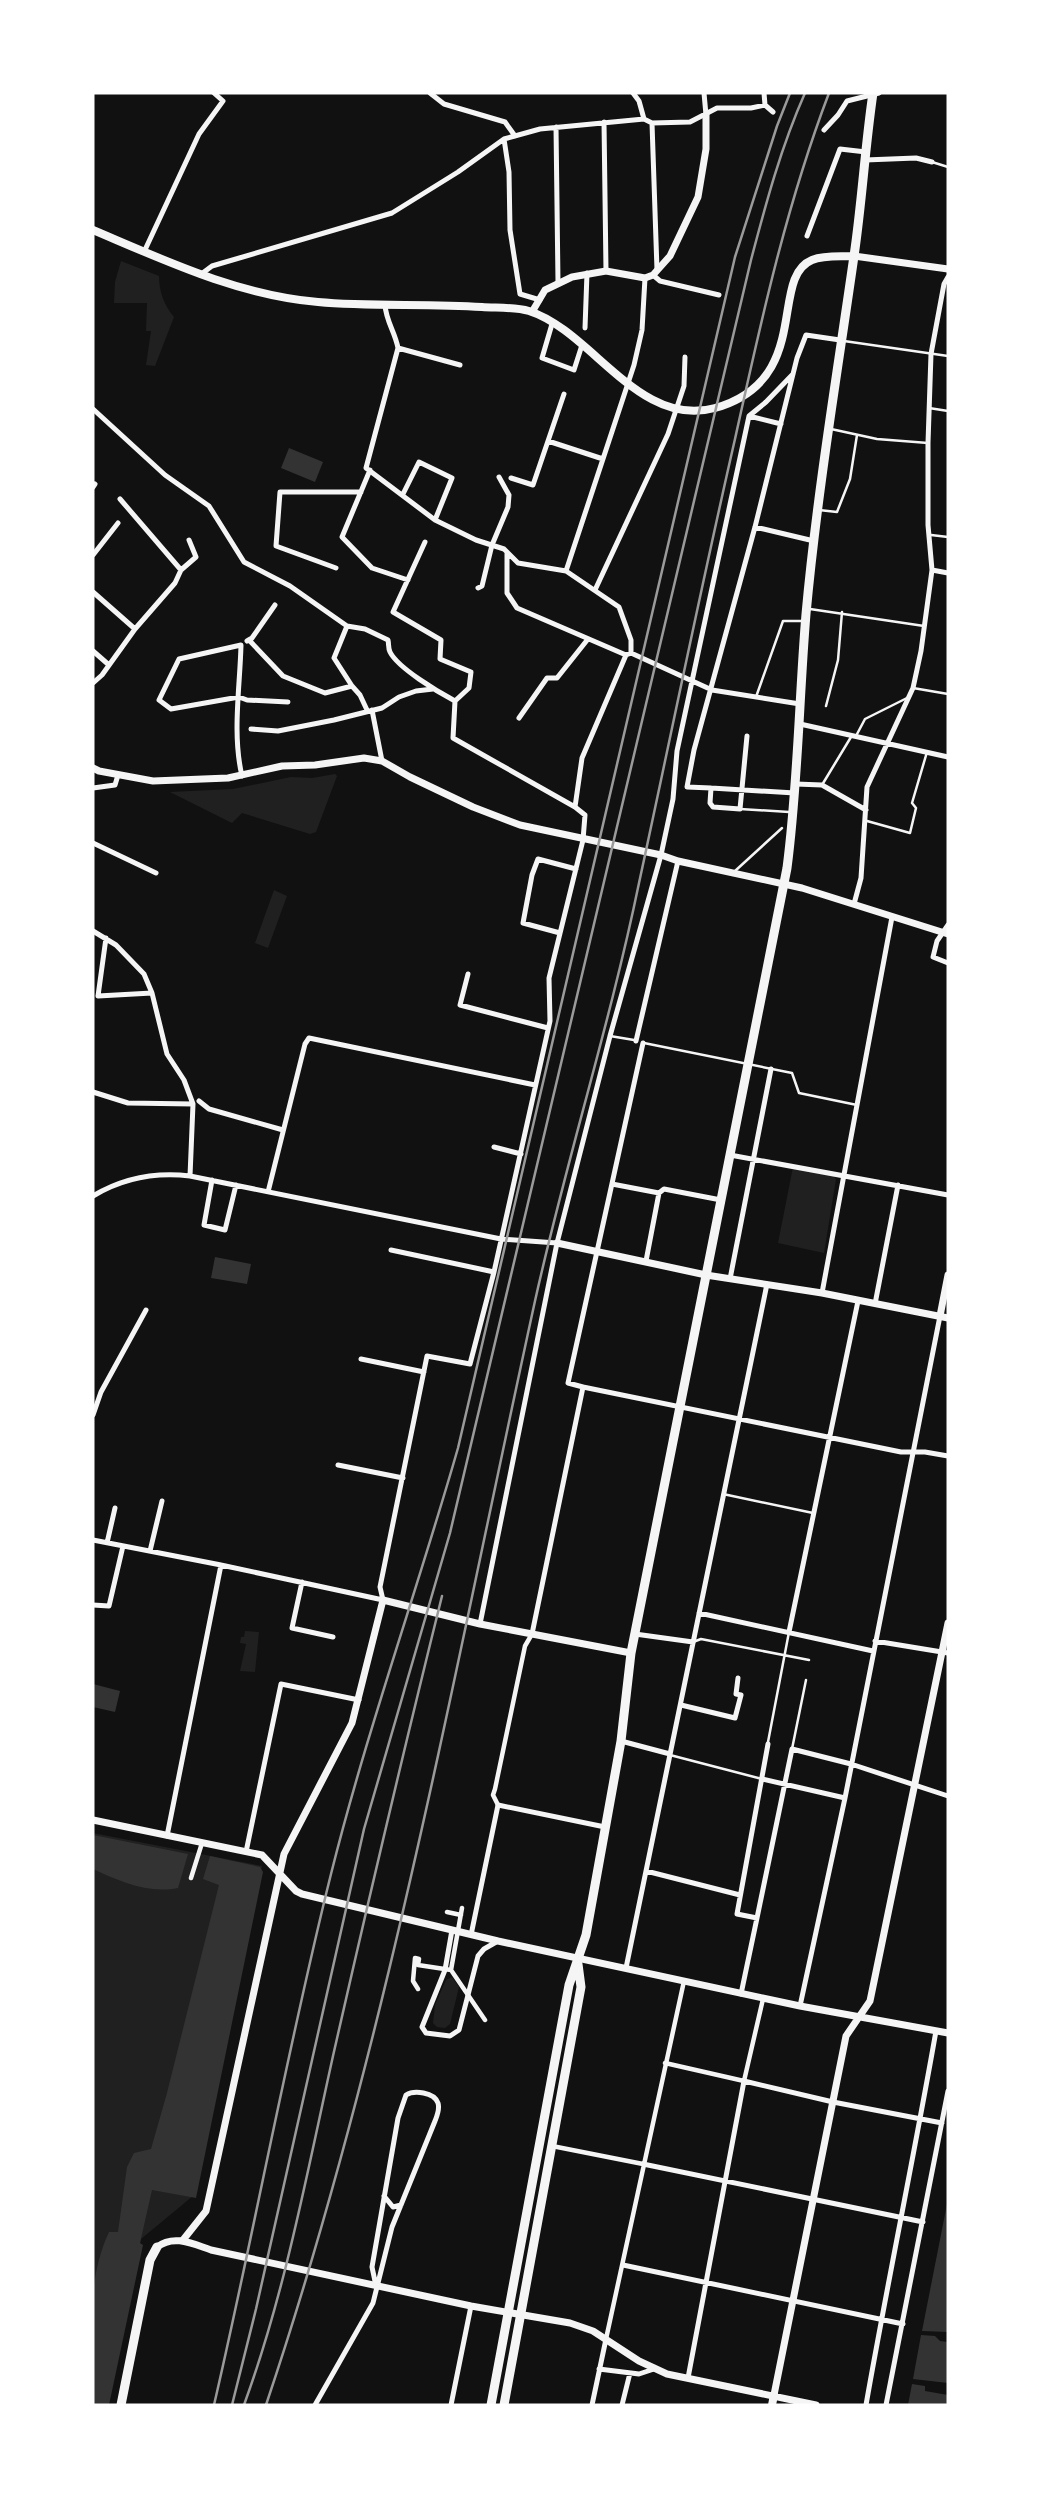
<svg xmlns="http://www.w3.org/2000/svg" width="1041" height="2498" font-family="Merriweather,serif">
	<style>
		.green { fill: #202020 }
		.water { fill: #333 }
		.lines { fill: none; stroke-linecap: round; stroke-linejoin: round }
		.service { stroke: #f5f5f5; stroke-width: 2.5 }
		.pedestrian { stroke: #f5f5f5; stroke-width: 4.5 }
		.minor { stroke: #f5f5f5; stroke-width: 5 }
		.tertiary { stroke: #f5f5f5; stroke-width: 7 }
		.secondary { stroke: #f5f5f5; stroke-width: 8 }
		.primary { stroke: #f5f5f5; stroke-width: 9 }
		.trunk { stroke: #f5f5f5; stroke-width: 9 }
		.rail { stroke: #9a9a9a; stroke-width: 2.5 }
	</style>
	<rect width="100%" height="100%" fill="#111"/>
	<!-- green -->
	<path class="green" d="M121 261 159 276C159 292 164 305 174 317L155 366 146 365 151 331H146L147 303H114L115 282Z
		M335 774 337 776 316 832 310 834 242 813 232 823 170 792 233 789 291 777 312 778Z
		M274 890 287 896 268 948 255 943Z
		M793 1167 833 1175 836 1179 824 1253 778 1243Z
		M245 1631 259 1632 255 1672 240 1671 246 1644 240 1643 241 1637H244Z
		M93 1833 262 1866 193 2196 141 2239 106 2405H93Z
		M452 1977 459 1987 450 2024 445 2028 437 2027 433 2023 435 2005 446 1980Z"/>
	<!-- water -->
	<path class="water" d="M289 448 323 462 315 482 281 468Z
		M215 1257 251 1264 247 1284 211 1278Z
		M93 1684 120 1691 115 1712 93 1707Z
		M93 1835 188 1854 178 1888C148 1894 119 1881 93 1869Z
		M210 1856 260 1867 263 1872 196 2198 152 2190 140 2243 143 2245 109 2405H93C93 2348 84 2285 109 2232H118L127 2167 134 2153 151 2149 167 2093 219 1885 203 1879Z
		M948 2199V2332L922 2331Z
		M921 2335 935 2336 940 2341 948 2342V2383L913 2379Z
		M912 2384 925 2386V2391L948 2395V2405H908Z"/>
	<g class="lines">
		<!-- service -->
		<path class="service" d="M932 162 948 167
			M844 341 948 356
			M929 408 948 411
			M831 429 877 439 928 443
			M819 510 837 512 850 479 857 435
			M931 535 948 537
			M810 609 924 626
			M913 688 948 694
			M756 697 783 621H803
			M826 706 838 660 842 612
			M856 736 865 719 907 698
			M822 785 851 737
			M740 809 789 812
			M867 821 910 833 916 808 912 803 927 752
			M735 871 782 828
			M610 1036 634 1040
			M644 1043 792 1073 799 1093 857 1105
			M723 1494 813 1513
			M693 1642 701 1639 809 1660
			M768 1742 789 1632
			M792 1749 806 1680
			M670 1755 762 1779"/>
		<!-- pedestrian -->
		<path class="pedestrian" d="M498 1805 493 1795 495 1789 525 1646 532 1634
			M191 1878 202 1843
			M447 1912 461 1915
			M451 1970 485 2020
			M418 1989 413 1981 415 1958 419 1959 418 1965 451 1970 462 1908
			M665 2063 744 2081 763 1999
			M552 2146 643 2164
			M606 2339 684 1981"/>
		<!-- minor -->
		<path class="minor" d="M430 93 444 104 505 122 515 136
			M633 93 639 101 644 119
			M704 93 706 115
			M764 93 765 105 773 112
			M604 122 606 271
			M652 123 657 270
			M556 127 558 282
			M824 130 838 115 847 101 879 93
			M504 139 509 172 510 230 520 294 540 300
			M865 160 916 158 932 162
			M807 236 840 149 866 152
			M144 252 199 134 223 101 214 93
			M200 275 212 266 392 213 458 172 504 139 540 129 644 119 652 123 690 122 717 108H751L765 105
			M653 275 660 281 719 295
			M385 305C386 321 395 332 398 348L366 468 435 520 476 540 504 549 518 563 566 571 619 607 631 640V653L712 690 800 704
			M552 324 542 358 574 370 582 345
			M585 328 587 273
			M398 348 460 365
			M93 409 165 475 209 506 244 562 290 586 347 626 365 629 388 640C389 644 388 648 390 652 398 668 438 692 455 701
			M749 416 781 424
			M548 441 603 459
			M370 470 342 537 372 568 408 580
			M511 478 533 485 564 394
			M93 487 95 484
			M403 494 419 462 452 478 435 520
			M120 499 181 570
			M755 527 814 541
			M425 542 393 612 441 640 440 659 471 672 469 688 455 701 453 738 575 807
			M507 553V593L517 608 626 655
			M93 555 118 523
			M336 568 276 546 280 492H361
			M932 570 948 573
			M566 571 634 365 642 330 645 278
			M478 588 482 586 492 545 508 507 509 495 499 477
			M595 590 668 434 684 386 685 357
			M93 592 135 629
			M347 626 334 658 352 686
			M249 640 283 676 325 693 352 686 360 695 367 710
			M247 641 252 638 275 605
			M93 651 109 665
			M93 683 102 675 135 629 175 583 181 570 196 557 189 540
			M372 710 382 761
			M519 718 547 678H557L588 639
			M800 724 948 757
			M251 729 278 731 334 720 382 708 399 697 416 691 433 689
			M747 736 740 809 713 807 710 803 711 788 687 787 694 750 755 527 797 358 806 335 840 340
			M242 776C232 734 240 687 241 645L179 659 159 700 171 709 239 697 247 700 288 702
			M796 784 822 785 866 810
			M93 788 115 785 118 775
			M711 788 795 793
			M93 843 156 873
			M854 904 861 878 867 787 913 688 921 651 932 570 928 525V443L931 354 944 284 948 277
			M948 925 937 941 933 957 948 963
			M93 931 116 945 144 974 152 993 167 1054 184 1080 193 1104 190 1176 501 1239 557 1243
			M560 933 523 923 532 875 538 859 576 869
			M106 938 98 996 152 993
			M468 974 460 1005 548 1028
			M636 1041 678 861
			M93 1092 128 1103 193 1104
			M199 1101 209 1109 283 1130
			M494 1147 521 1154
			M730 1155 948 1195
			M212 1180 204 1225 225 1230 236 1185
			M612 1184 659 1193 664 1189 721 1200
			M268 1192 305 1044 309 1038 535 1085
			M93 1196C123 1178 156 1172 190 1176
			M391 1250 494 1272
			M646 1261 659 1193
			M730 1279 771 1069
			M822 1293 892 917
			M875 1304 898 1185
			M361 1359 424 1372
			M583 1387 568 1383 643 1043
			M93 1415 101 1392 146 1310
			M338 1465 403 1478
			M93 1540 221 1565 383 1600 380 1587 427 1356 470 1364 494 1272 550 1021 549 978 583 840 585 815 575 807 582 758 626 655 631 653
			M107 1543 115 1508
			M150 1551 162 1501
			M302 1582 292 1628 333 1637
			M93 1605 109 1606 123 1546
			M699 1613 873 1651
			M480 1624 557 1243 610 1036 661 855 673 799 677 751 749 416 766 402 793 374
			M789 1632 858 1301
			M532 1634 583 1387 901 1452H925L948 1456
			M635 1634 693 1642
			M875 1641 948 1653
			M681 1705 735 1718 741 1695 736 1694 738 1678
			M621 1741 670 1754
			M762 1779 845 1798
			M167 1836 221 1565
			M246 1852 281 1684 359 1700
			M646 1871 740 1895
			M757 1918 792 1749 851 1764 948 1796
			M452 1930 445 1970 422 2027 426 2033 450 2036 459 2030 478 1956 484 1949 498 1941
			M471 1935 498 1805 605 1827
			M626 1968 767 1284
			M741 1994 757 1918 737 1914 768 1744
			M800 2006 845 1798 940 1316
			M643 2164 923 2222
			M384 2196 393 2207 401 2205
			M623 2265 903 2324
			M599 2369 639 2374 654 2369
			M688 2378 744 2081 833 2102 942 2123
			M315 2405 373 2303 392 2227 435 2121C437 2116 440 2109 438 2103 434 2092 414 2090 406 2095L398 2118 372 2267 376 2286
			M451 2405 471 2306
			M592 2405 606 2339
			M622 2405 630 2373
			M866 2405C888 2280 914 2156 936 2031
			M886 2405 948 2091"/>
		<!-- tertiary -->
		<path class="tertiary" d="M854 256 948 269
			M532 312 545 290 572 277 606 271 645 278 653 275 670 256 698 197 706 149V115
			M93 768 99 771 153 781 228 778 282 766 315 765 364 758 382 761 410 777 473 807 520 825 661 855 678 861 802 888 948 934
			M557 1243 706 1275 822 1293 948 1318
			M940 1316 948 1275
			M93 1820 262 1855 296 1891 302 1894 498 1941 800 2006 948 2033
			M183 2240 206 2211 284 1854 352 1723 383 1600 480 1624 631 1653
			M157 2247C174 2234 193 2244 211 2250L471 2306 570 2323 593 2331 639 2361 667 2374 816 2405
			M774 2395 846 2036 870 2001 948 1623"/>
		<!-- secondary -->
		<path class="secondary" d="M93 230C166 261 238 295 318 302 372 307 427 303 482 307 497 308 515 307 529 311 592 331 639 429 715 408 814 380 768 278 812 260 824 255 841 257 854 256
			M772 2405 774 2395"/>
		<!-- primary -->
		<path class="primary" d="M121 2405 150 2260 157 2247"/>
		<!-- trunk -->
		<path class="trunk" d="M491 2405 569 1985 586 1935 621 1741 631 1653 787 868C798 784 799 699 806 614 817 494 837 375 854 256 862 202 865 147 873 93
			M504 2405 581 1987 578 1964"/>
		<!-- rail -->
		<path class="rail" d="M214 2405C255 2228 287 2050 331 1874 367 1730 417 1591 458 1448L735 257 777 126 790 93
			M232 2405 256 2309 364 1829 450 1533 751 260C766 203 781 147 805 93
			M244 2405C285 2293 307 2173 333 2056 368 1902 404 1749 442 1596
			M266 2405C387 2045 454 1671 535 1301 566 1161 610 1024 639 883 671 735 701 587 735 439 761 321 786 206 829 93"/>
	</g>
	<!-- border -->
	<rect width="1041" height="2498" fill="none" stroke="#ffffff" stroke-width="189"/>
</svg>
